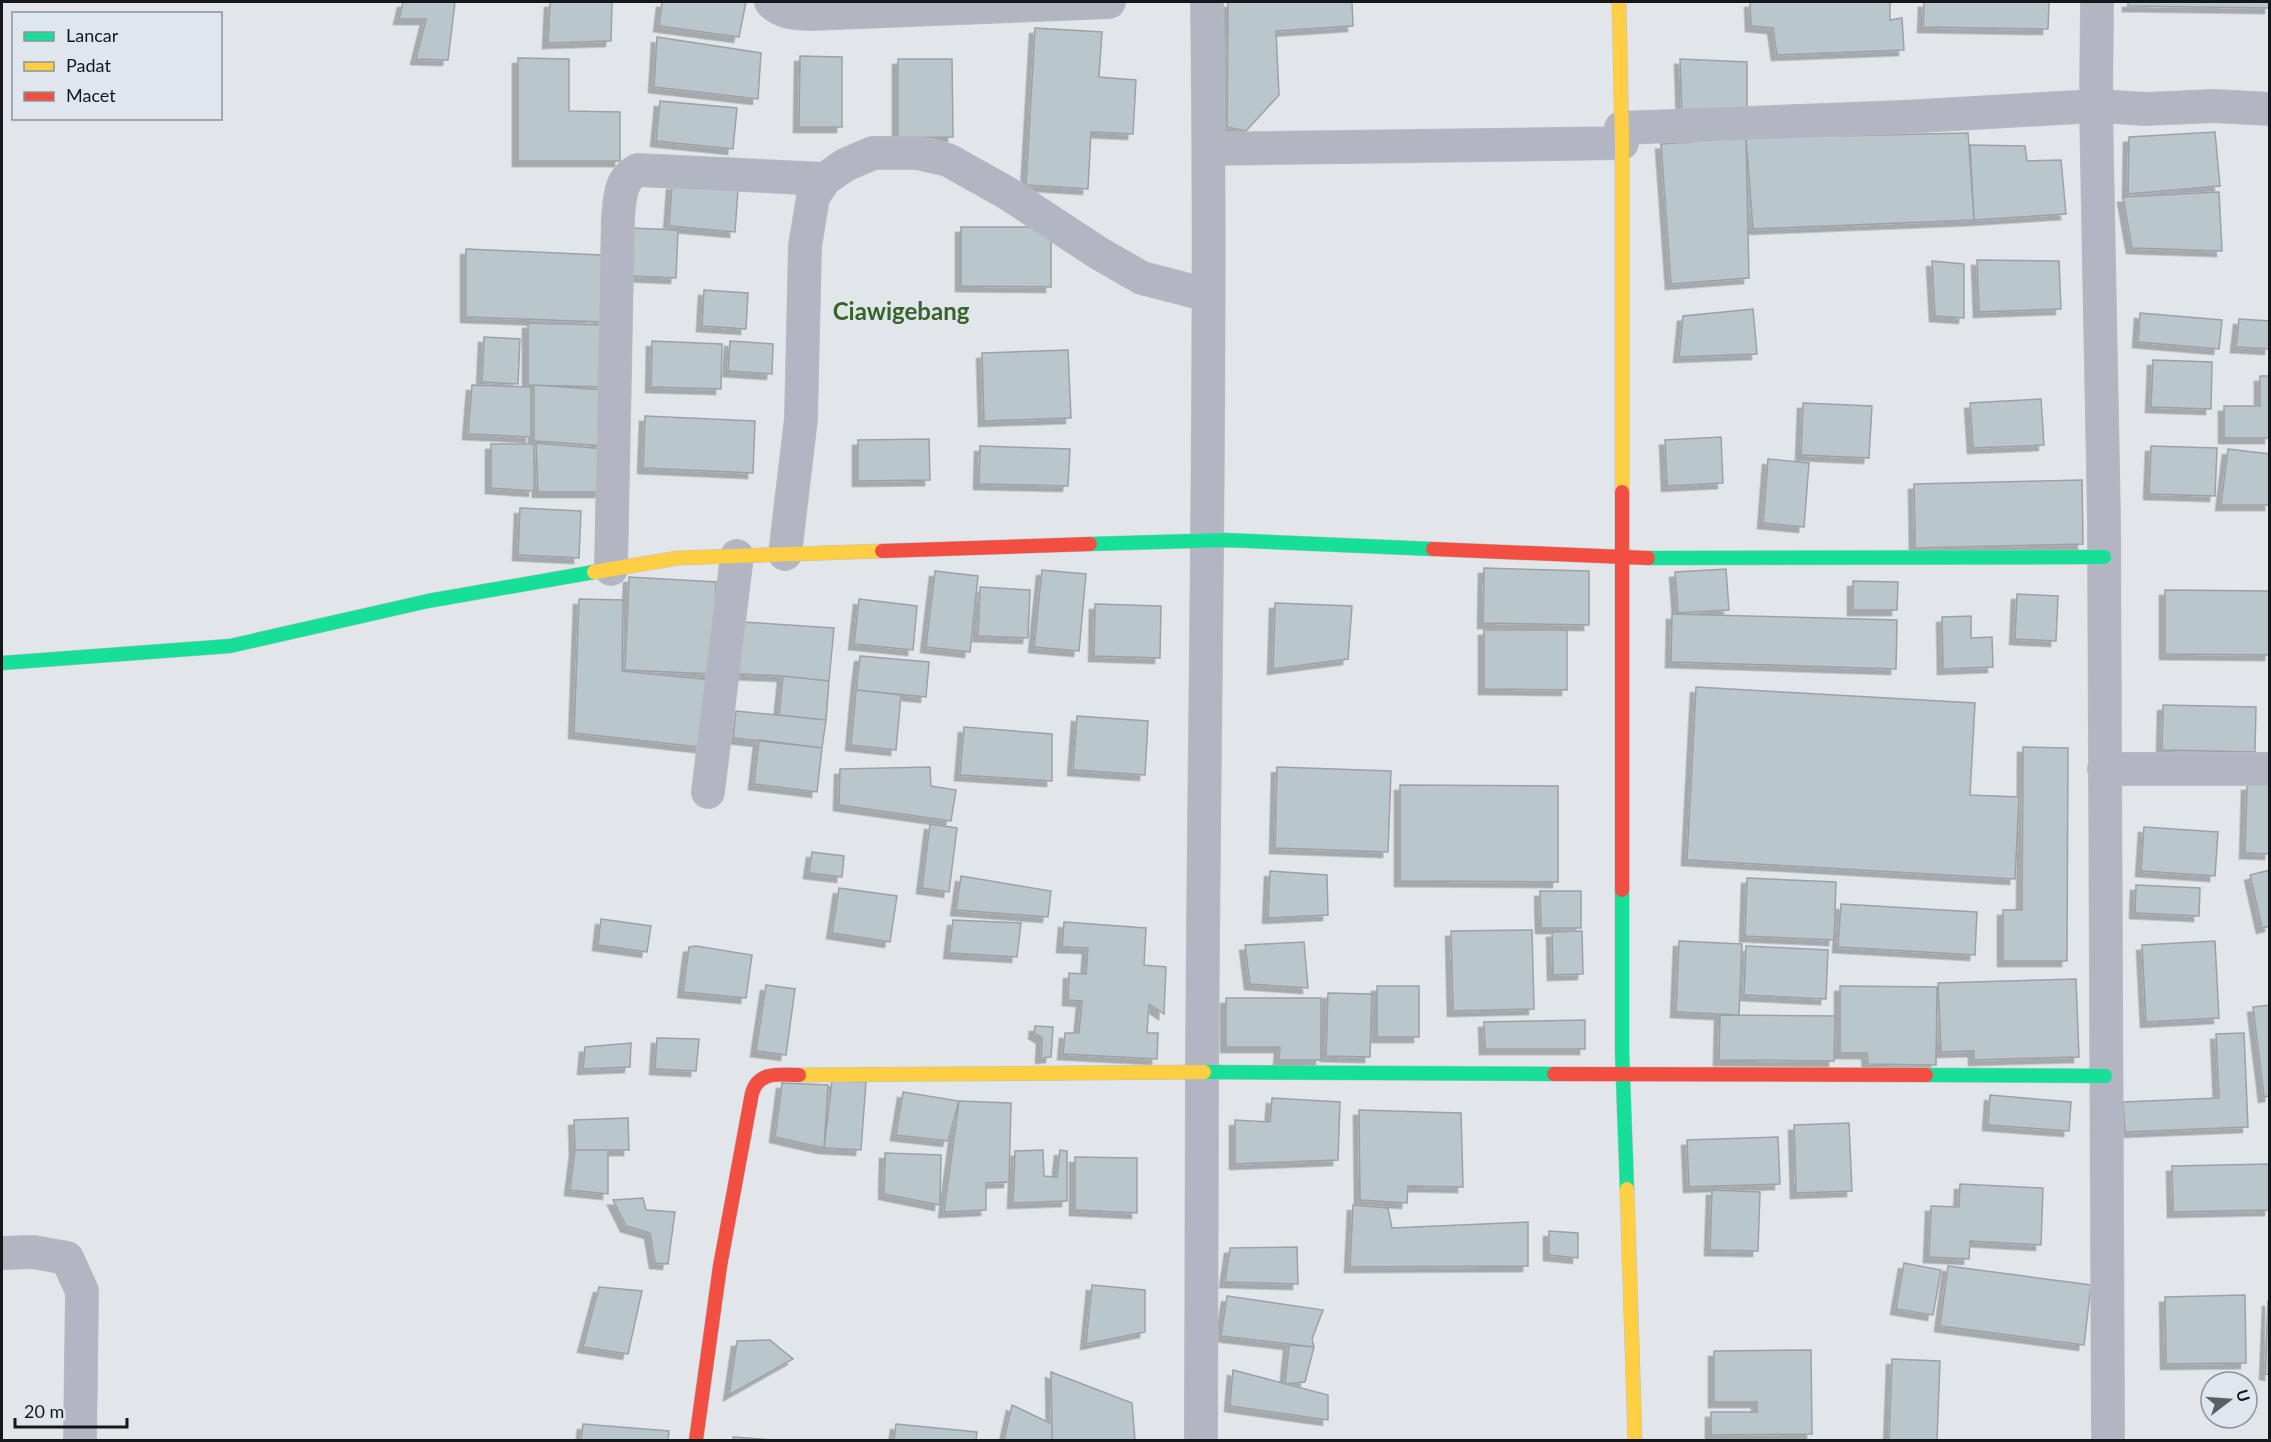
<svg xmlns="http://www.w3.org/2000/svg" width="2271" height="1442" font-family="Lato,sans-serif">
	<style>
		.building { fill: #b9c6cc; stroke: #9ea1a4; stroke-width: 1.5; filter: url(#shadow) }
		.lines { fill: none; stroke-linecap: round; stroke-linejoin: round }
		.street-casing { stroke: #bec1c4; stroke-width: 34 }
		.fast-casing { stroke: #bec1c4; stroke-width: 15 }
		.slow-casing { stroke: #bec1c4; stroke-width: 15 }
		.jam-casing { stroke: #bec1c4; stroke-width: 15 }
		.street { stroke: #b3b6c2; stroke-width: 33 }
		.fast { stroke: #16e098; stroke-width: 14 }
		.slow { stroke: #ffcf43; stroke-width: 14 }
		.jam { stroke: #f24e42; stroke-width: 14 }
		.labels { text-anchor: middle; stroke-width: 4.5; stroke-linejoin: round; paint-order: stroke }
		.quarter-label { font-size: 24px; font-weight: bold; fill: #3a6327; stroke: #dfe6ee }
	</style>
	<defs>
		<filter id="shadow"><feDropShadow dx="-5.5" dy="5.5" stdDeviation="0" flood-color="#0004"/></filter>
	</defs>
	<rect width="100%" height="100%" fill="#e2e6ea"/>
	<!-- building -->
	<path class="building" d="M403 2H455L448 60 416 59 426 19H399Z
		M550 2H612L611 41 548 43Z
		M662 2H746L739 37 659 26Z
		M1228 2H1352L1353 26 1276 31 1279 95 1246 131 1227 127Z
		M1750 2H1890V20L1902 18 1904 50 1777 55 1773 28 1751 26Z
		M1924 2H2049L2048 29 1923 27Z
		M2128 2H2270V8L2128 6Z
		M1035 28 1102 32 1099 77 1136 80 1133 134 1091 132 1088 189 1026 185Z
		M657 37 761 53 758 99 654 87Z
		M800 56 842 57V127H799Z
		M518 58 569 59V111L620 112V161H518Z
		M898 59H952L953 137 898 138Z
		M1680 59 1747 62V114L1682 117Z
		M660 101 737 108 733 149 656 141Z
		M2215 132 2220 186 2128 194 2129 137Z
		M1968 133 1974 220 1753 229 1746 138Z
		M1746 138 1749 278 1671 284 1661 144Z
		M1970 145 2025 146 2027 161 2061 160 2066 214 1974 220Z
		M672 184 738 189 735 232 669 226Z
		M2219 192 2222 251 2132 248 2123 197Z
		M961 227H1051V287L961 286Z
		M631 228 678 230 676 278 629 276Z
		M466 249 601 255 604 322 466 317Z
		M1977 260 2059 261 2061 309 1979 312Z
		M1932 261 1964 264V318L1935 316Z
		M704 290 748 293 746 329 702 326Z
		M1753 309 1757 354 1679 357 1683 316Z
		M2140 313 2222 320 2219 349 2138 342Z
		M2239 319 2270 321V349L2236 347Z
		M528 323 603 325 604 387 528 385Z
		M484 337 520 339 518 384 482 382Z
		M652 341 722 344 721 389 651 387Z
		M730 341 773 344 772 374 728 371Z
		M1068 350 1071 418 984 421 982 353Z
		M2153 360 2212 362 2211 409 2151 407Z
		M2260 376H2270V438H2224V406H2260Z
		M472 385 531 387V437L468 434Z
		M534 385 607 390 606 446 534 441Z
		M2041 399 2044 445 1973 448 1970 403Z
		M1803 403 1872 406 1869 458 1801 455Z
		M645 416 755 421 753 473 643 468Z
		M1721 437 1723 483 1667 486 1665 440Z
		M929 439 930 480 858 481V440Z
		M536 443 605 449 602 492H538Z
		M491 444H534V491L491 488Z
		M980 446 1070 449 1068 486 979 484Z
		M2151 446 2217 448 2215 496 2149 494Z
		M2228 449 2270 454V505H2221Z
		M1768 459 1809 463 1804 527 1763 523Z
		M2082 480 2083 544 1915 548 1914 484Z
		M520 508 581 511 579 558 518 555Z
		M1484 568 1589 571V625L1483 623Z
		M1726 569 1729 610 1678 613 1675 572Z
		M1042 570 1086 574 1079 651 1034 647Z
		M935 571 978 576 970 652 926 647Z
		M629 577 716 582 712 674 625 670Z
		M1853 581 1898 582 1897 610H1853Z
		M980 587 1030 590 1028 638 978 636Z
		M2165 590 2270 591V655L2165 654Z
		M2017 594 2058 596 2056 641 2015 639Z
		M579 599 623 600 622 671 712 680 708 748 574 733Z
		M859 599 917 606 913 650 854 644Z
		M1275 603 1352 606 1348 659 1273 669Z
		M1095 604 1161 606 1160 658 1094 656Z
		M1672 614 1897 620 1896 669 1671 662Z
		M1971 616V638L1992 637 1993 667 1943 669 1942 617Z
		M743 622 834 628 829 681 783 676 739 674Z
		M1484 630H1567V690L1484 689Z
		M860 656 929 662 926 697 856 690Z
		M783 676 829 681 826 720 779 715Z
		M1696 687 1975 703 1970 795 2019 797 2015 879 1687 860Z
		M856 690 901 695 896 750 851 745Z
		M2163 705 2256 707 2255 752 2162 750Z
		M736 711 826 720 822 748 733 738Z
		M1077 716 1148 721 1145 775 1073 770Z
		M964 727 1052 734V781L960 775Z
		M759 740 822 748 817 792 754 784Z
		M2023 747 2068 748 2067 961H2003V910H2022Z
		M930 767 931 786 956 790 951 821 839 805 840 769Z
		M1277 767 1391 771 1388 852 1275 848Z
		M1400 785 1558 786V882L1400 881Z
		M2247 785H2270V854L2245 853Z
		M930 824 957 828 949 892 922 888Z
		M2144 827 2218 832 2215 876 2141 871Z
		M812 852 844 856 842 877 809 873Z
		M2270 870V926L2262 928 2250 875Z
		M1270 871 1327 875 1328 915 1268 918Z
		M961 876 1051 891 1048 917 956 910Z
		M1747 878 1836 882 1834 940 1745 936Z
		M2136 885 2200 888 2199 916 2135 913Z
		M839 888 897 896 890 942 832 933Z
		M1540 891H1581V928H1541Z
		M1841 904 1977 912 1975 955 1838 947Z
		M601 919 651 926 647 952 598 945Z
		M953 920 1021 923 1017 957 949 953Z
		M1064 922 1146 928 1144 965 1166 967 1164 1014 1149 1004 1147 1033H1158L1157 1059 1063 1054 1065 1033H1079L1082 1001 1068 1000 1069 973 1086 974 1088 948 1062 947Z
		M1532 930 1534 1009 1453 1011 1451 931Z
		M1582 931 1583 974 1553 975 1552 932Z
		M1679 941 1742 944 1739 1015 1676 1012Z
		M2215 941 2219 1018 2146 1022 2142 945Z
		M1304 942 1308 988 1250 984 1245 945Z
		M696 946 752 955 746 998 683 992 689 947Z
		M1746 946 1828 950 1826 999 1744 995Z
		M2076 979 2079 1057 1974 1060V1051L1941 1052 1938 983Z
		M766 985 795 989 786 1055 756 1051Z
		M1377 986H1419V1037H1377Z
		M1840 986 1937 987 1936 1065 1868 1064 1867 1053H1840Z
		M1328 993 1372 994 1370 1057 1326 1056Z
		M1226 998H1321V1060H1279L1280 1047H1226Z
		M2270 1005V1096L2264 1097 2253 1007Z
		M1720 1015 1835 1016 1834 1061 1719 1060Z
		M1585 1020V1049H1485L1484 1022Z
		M1035 1026 1053 1027 1051 1057 1041 1058 1042 1038 1034 1033Z
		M2244 1033 2248 1127 2125 1132 2123 1102 2219 1098 2216 1034Z
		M657 1038 699 1039 696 1071 655 1069Z
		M631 1043 630 1067 583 1069 585 1047Z
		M832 1081 866 1082 861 1150 824 1148Z
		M782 1083 828 1085 824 1148 775 1137Z
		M903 1092 959 1101 948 1141 896 1135Z
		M1990 1095 2071 1102 2069 1131 1988 1125Z
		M1272 1098 1340 1102 1338 1160 1235 1164V1120L1270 1122Z
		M959 1101 1011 1103 1009 1182 986 1183V1210L944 1212Z
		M1359 1110 1461 1113 1463 1187 1408 1186 1407 1203 1360 1200Z
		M628 1118 629 1150H575L574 1120Z
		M1849 1123 1852 1191 1796 1193 1794 1125Z
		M1778 1137 1780 1184 1689 1187 1687 1140Z
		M575 1150H608V1194L570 1190Z
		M1043 1150 1044 1176 1057 1177 1060 1150 1067 1151V1201L1013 1203 1015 1151Z
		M885 1153 941 1155 940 1205 884 1194Z
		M1075 1157 1137 1158V1213L1075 1210Z
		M2270 1164V1210L2173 1212 2172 1166Z
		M1960 1184 2043 1188 2041 1245 1970 1241 1969 1259 1929 1257 1931 1206 1959 1207Z
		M1712 1190 1760 1192 1758 1251 1710 1250Z
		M643 1198 646 1210 675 1212 668 1264 655 1263 650 1233 626 1226 613 1200Z
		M1353 1205 1388 1208 1392 1228 1528 1222V1266L1350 1267Z
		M1549 1231 1578 1233V1258L1549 1255Z
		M1297 1247 1298 1284 1225 1282 1230 1248Z
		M1904 1263 1941 1270 1933 1315 1896 1309Z
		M1948 1266 2091 1285 2084 1345 1940 1326Z
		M1092 1285 1145 1290V1332L1086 1344Z
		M599 1287 642 1291 628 1354 583 1347Z
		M2245 1295 2246 1363 2166 1364 2165 1297Z
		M1227 1296 1323 1310 1312 1339 1314 1347 1221 1336Z
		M2268 1301H2270V1375L2265 1374Z
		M770 1340 793 1359 729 1395 737 1341Z
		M1289 1345 1314 1347 1305 1382 1285 1384Z
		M1811 1350 1812 1434 1711 1435V1412H1757V1402H1714V1351Z
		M1892 1359 1940 1361 1937 1440H1889Z
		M1233 1370 1328 1395V1420L1230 1406Z
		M1051 1372 1132 1403 1135 1440H1052Z
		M1012 1405 1052 1424V1440H1004Z
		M583 1424 669 1431 668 1440H581Z
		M896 1424 977 1432 976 1440H894Z
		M733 1437 773 1440H733Z"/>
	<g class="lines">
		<defs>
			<path id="street" d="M771 2C782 13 794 13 810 14L1109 2
				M2097 2 2096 106 2104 520 2108 1440
				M1621 128 1903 117 2096 106 2146 109 2214 106 2270 109
				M1209 149 1622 143
				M785 554 801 419 805 246 813 197 825 179 845 165 873 153H917L948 160 1007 193 1100 254 1142 278 1208 295
				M611 569 618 218C620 199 619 179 638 170L825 179
				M2104 769H2270
				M708 792 737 556
				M2 1253 33 1252 67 1258 82 1291 80 1440
				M1201 1440C1202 1318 1201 1195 1202 1072 1204 715 1212 358 1207 2"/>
			<path id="fast" d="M1090 544 1226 540 1433 549
				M1648 558 2104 557
				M2 663 230 646 428 601 594 572
				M1622 890V1051L1627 1189
				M1204 1072 1554 1074
				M1926 1075 2105 1076"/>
			<path id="slow" d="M1619 2 1622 143V492
				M594 572 678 558 882 551
				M799 1075 1204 1072
				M1627 1189 1635 1440"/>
			<path id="jam" d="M1622 492V890
				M1433 549 1648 558
				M882 551 1090 544
				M1554 1074 1926 1075
				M696 1440 720 1266 752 1093C759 1070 780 1075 799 1075"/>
		</defs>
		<!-- street casing -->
		<use href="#street" class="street-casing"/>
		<!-- fast casing -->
		<use href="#fast" class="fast-casing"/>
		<!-- slow casing -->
		<use href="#slow" class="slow-casing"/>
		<!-- jam casing -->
		<use href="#jam" class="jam-casing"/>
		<!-- street -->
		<use href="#street" class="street"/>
		<!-- fast -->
		<use href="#fast" class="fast"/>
		<!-- slow -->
		<use href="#slow" class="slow"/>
		<!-- jam -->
		<use href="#jam" class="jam"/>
	</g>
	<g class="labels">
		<!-- quarter labels -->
		<g class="quarter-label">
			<text x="901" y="320">Ciawigebang</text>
		</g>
	</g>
	<!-- border -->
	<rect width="2271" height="1442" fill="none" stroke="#15171a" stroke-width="6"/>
	<!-- legend -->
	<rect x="12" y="12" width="210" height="108" fill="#dfe6ee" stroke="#8e9399" stroke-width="1.5"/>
	<rect x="24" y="32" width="30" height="9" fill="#16e098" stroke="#8e9399" stroke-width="1.5"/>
	<text x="66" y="42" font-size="18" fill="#15171a">Lancar</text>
	<rect x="24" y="62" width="30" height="9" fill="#ffcf43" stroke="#8e9399" stroke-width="1.5"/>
	<text x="66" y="72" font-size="18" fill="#15171a">Padat</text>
	<rect x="24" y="92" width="30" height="9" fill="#f24e42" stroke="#8e9399" stroke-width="1.5"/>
	<text x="66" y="102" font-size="18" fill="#15171a">Macet</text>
	<!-- north arrow -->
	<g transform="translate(2229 1400) rotate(73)"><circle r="28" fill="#dfe6ee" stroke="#8e9399" stroke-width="1.5"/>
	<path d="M0-4.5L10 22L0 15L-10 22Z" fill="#5d5f63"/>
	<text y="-9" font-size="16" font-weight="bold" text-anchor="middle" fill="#15171a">U</text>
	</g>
	<!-- scale -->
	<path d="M15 1418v9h112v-9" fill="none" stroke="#15171a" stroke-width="3"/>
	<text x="24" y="1418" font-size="18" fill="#15171a" stroke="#dfe6ee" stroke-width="4.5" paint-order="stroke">20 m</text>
</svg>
